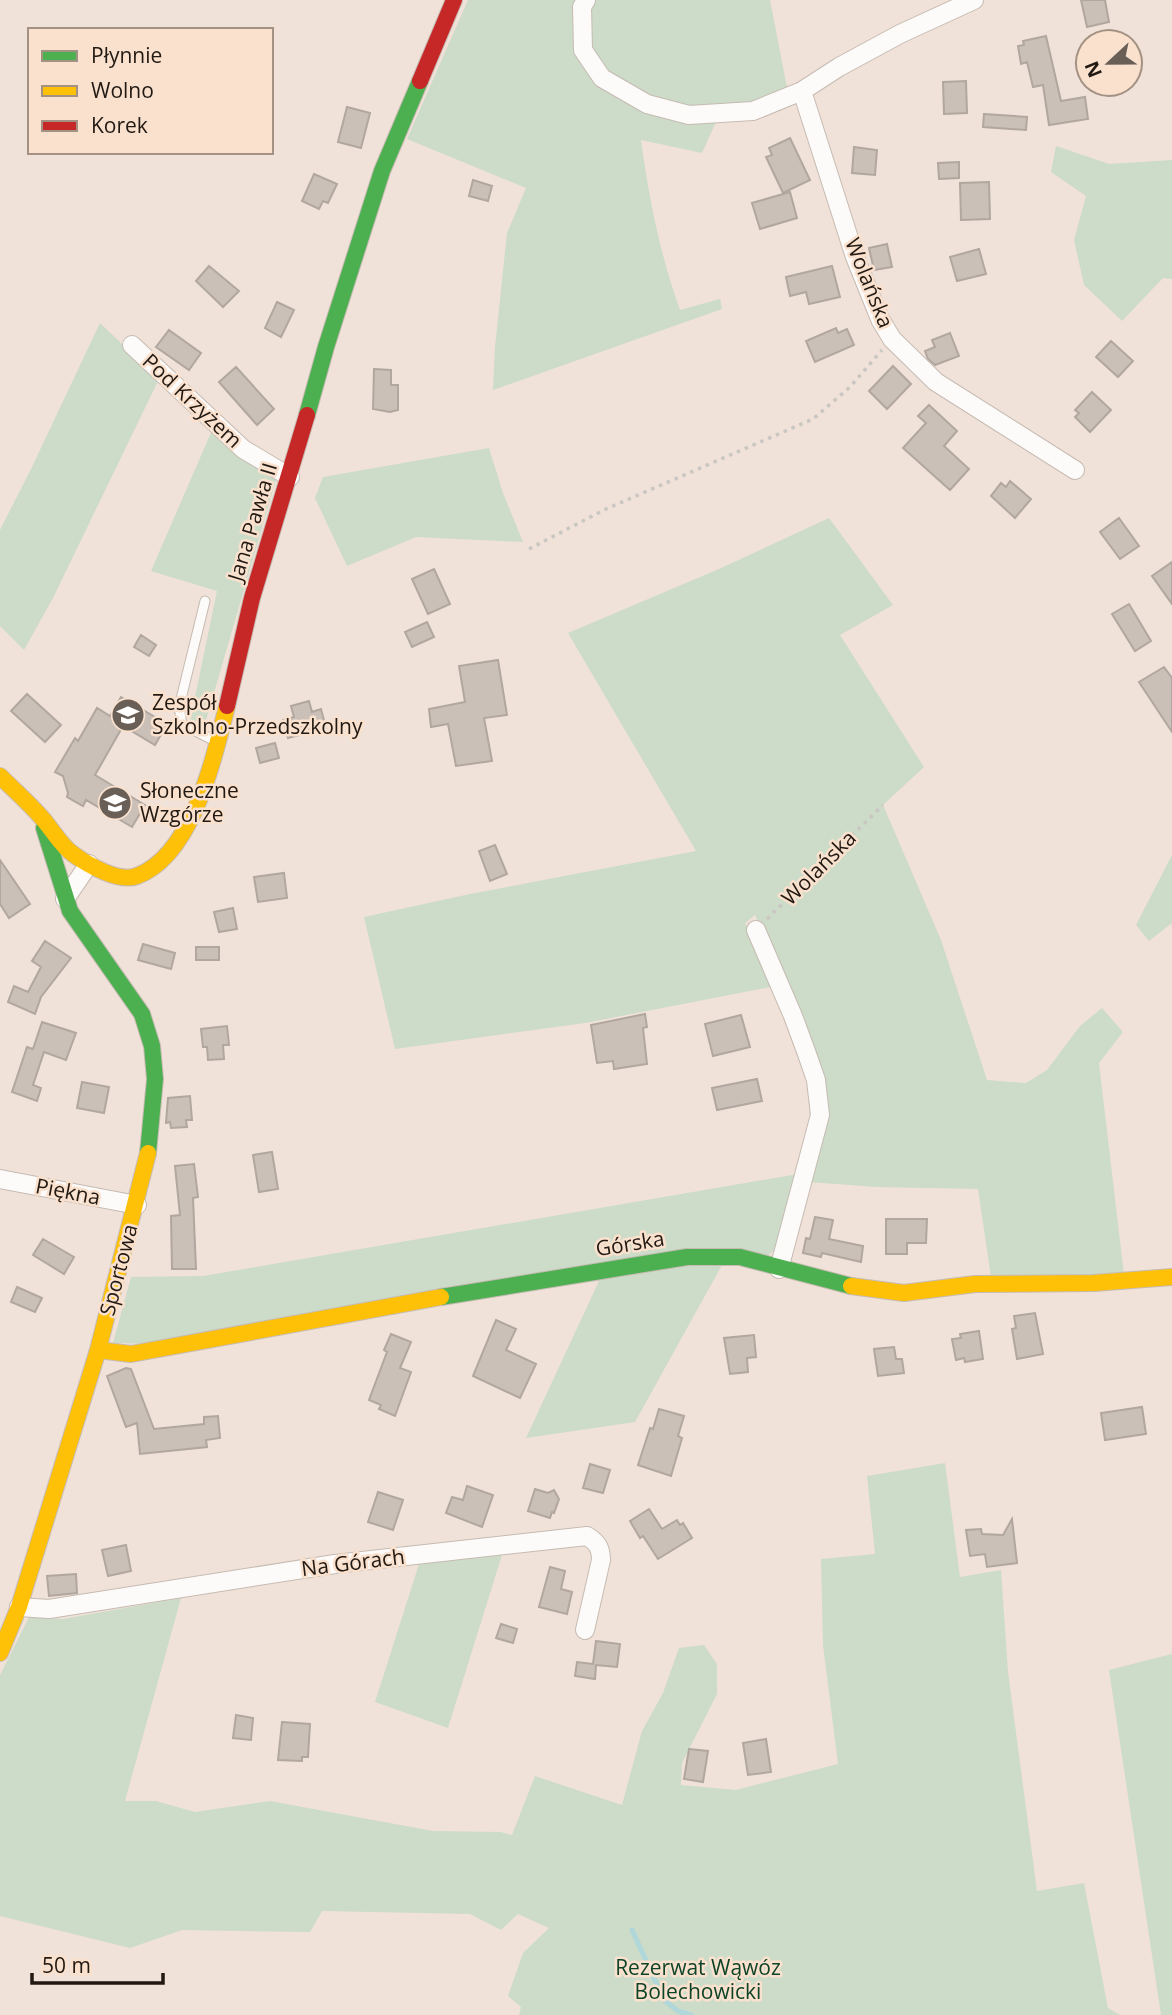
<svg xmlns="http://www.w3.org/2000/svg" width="1172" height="2015" font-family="'Open Sans',sans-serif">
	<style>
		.green { fill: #cddbc9 }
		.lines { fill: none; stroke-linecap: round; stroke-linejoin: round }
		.stream { stroke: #b0d7d9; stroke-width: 5 }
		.building { fill: #cac0b8; stroke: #b1a79f; stroke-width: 2 }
		.lane-casing { stroke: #c6bbb3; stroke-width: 11 }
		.street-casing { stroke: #c6bbb3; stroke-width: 20 }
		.fast-casing { stroke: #c6bbb3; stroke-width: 18 }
		.slow-casing { stroke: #c6bbb3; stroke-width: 18 }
		.jam-casing { stroke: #c6bbb3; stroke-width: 18 }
		.path { stroke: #cac6c2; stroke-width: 3.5; stroke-dasharray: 3.5 5; stroke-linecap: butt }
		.lane { stroke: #fdfbf9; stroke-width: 9 }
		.street { stroke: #fdfbf9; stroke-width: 18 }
		.fast { stroke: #4caf50; stroke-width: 16 }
		.slow { stroke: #ffc107; stroke-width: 16 }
		.jam { stroke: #c62828; stroke-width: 16 }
		.labels { text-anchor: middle; stroke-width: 5; stroke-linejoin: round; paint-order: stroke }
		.street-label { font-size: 21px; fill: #211912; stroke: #fae1ce }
		.poi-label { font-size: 21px; fill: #211912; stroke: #fae1ce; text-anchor: start }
		.park-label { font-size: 21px; fill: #0d4427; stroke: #fae1ce }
	</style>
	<rect width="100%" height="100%" fill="#f0e2d8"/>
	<!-- green -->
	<path class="green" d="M468 0H770L789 98 719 115 702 153 641 140C649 199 660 254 680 310L720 299 722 309 493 390 495 347 507 233 526 188 407 139Z
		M1056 146 1109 164 1172 160V279L1163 278 1122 321 1084 285 1074 240 1086 196 1051 172Z
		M100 323 159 379 53 598 24 650 0 626V530L31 469Z
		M213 428 246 460 276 480 204 727 190 721 217 591 151 571Z
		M489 448 503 493 523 542 416 537 347 566 315 498 323 477Z
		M829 518 893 605 840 635 924 767 883 805 941 940 987 1080 1026 1083 1047 1070 1080 1026 1102 1008 1123 1032 1099 1063 1124 1275 991 1277 978 1189 877 1187 808 1182 826 1104 792 998 755 915 745 923 750 932 771 987 585 1023 395 1049 364 917 470 894 696 851 568 633 719 569Z
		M1172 855V923L1149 941 1136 925Z
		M798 1174 777 1248 766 1257 157 1344 113 1343 131 1277 203 1276Z
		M722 1265 635 1422 526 1438 599 1281 670 1266Z
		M945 1463 960 1577 1001 1570 1008 1672 1037 1891 1084 1883 1108 2008 1120 2015H519L521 2007 508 1996 523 1953 549 1928 518 1914 501 1930 470 1914 322 1911 310 1932 182 1930 130 1948 0 1916V1675L29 1617 63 1619 181 1598 125 1801H156L195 1812 270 1801 433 1831 501 1832 512 1835 535 1776 622 1805 642 1731 663 1693 679 1648 704 1645 717 1664V1694L682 1763 681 1785 736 1790 838 1764 823 1645 821 1559 875 1554 867 1476Z
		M502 1555 448 1728 375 1702 419 1564Z
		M1172 1654V2015H1161L1109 1670Z"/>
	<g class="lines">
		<!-- stream -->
		<path class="stream" d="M632 1930 664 2000 678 2011 691 2015"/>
	</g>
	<!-- building -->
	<path class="building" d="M1081 0H1105L1109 22 1087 27Z
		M1046 36 1061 101 1085 97 1088 119 1049 125 1043 85 1033 87 1027 62 1021 64 1018 46 1024 45 1023 41Z
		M966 81 967 113 944 114 943 82Z
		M347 107 370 113 361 148 338 142Z
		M984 114 1027 117 1026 130 983 127Z
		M790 138 810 180 783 193 766 157 772 155 769 148Z
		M854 147 877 150 875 175 852 173Z
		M959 162V178L939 179 938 163Z
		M314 174 337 184 328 203 323 201 319 209 302 201Z
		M473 180 492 186 488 201 469 196Z
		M989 182 990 219 961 220 960 183Z
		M790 192 797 218 760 229 752 203Z
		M887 244 892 267 874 270 869 248Z
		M979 249 986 274 957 281 950 257Z
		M209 266 239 291 223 307 196 281Z
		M832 266 840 297 809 304 806 292 790 296 786 277Z
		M277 302 294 310 281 337 265 328Z
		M836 328 838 333 847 329 854 345 815 362 806 341Z
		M169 330 201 353 189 370 156 347Z
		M950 333 959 356 935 365 928 359 925 351 935 347 932 340Z
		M1111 341 1133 361 1118 377 1096 357Z
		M893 366 911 384 887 409 869 391Z
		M236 367 274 409 257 425 219 382Z
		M374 369 391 370V385H398V410L390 412 373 409Z
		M1092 392 1111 410 1090 432 1075 417 1079 413 1075 410Z
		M929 405 957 431 944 446 969 469 950 490 903 448 926 423 918 416Z
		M1010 481 1031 499 1015 518 991 496 1001 483 1006 487Z
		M1119 518 1139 546 1120 559 1100 532Z
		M1172 562V604L1152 576Z
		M434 569 450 604 428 614 412 579Z
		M1129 604 1151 641 1135 651 1112 614Z
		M427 622 434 637 412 647 405 632Z
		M141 635 156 645 149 656 134 647Z
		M498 660 507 715 484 718 492 761 456 766 448 724 431 727 429 709 465 702 459 666Z
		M1164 667 1172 678V732L1139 682Z
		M27 694 61 725 45 742 11 711Z
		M121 697 167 724 155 745 123 726 95 775 145 805 132 827 86 800 83 806 67 797 68 793 63 776 55 772 75 738 78 741 97 708 110 716Z
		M309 701 312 712 321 709 326 728 288 738 283 720 294 717 291 706Z
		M275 743 279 758 260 763 256 748Z
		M495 845 507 874 490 881 479 851Z
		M0 860 30 904 9 918 0 904Z
		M284 873 287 898 258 902 254 877Z
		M233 908 237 929 219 932 214 912Z
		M45 941 71 958 41 997 35 1014 8 1002 14 986 28 992 41 967 32 961Z
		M143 944 175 953 171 969 138 960Z
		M196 947H219V960H196Z
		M645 1014 647 1027 643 1028 647 1064 614 1069 613 1061 597 1063 591 1025Z
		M741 1015 750 1047 713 1056 705 1024Z
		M42 1022 76 1033 66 1060 44 1052 33 1085 41 1088 37 1101 12 1092 27 1047 33 1049Z
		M227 1026 229 1045H223L224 1059 208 1060 207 1047H203L201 1029Z
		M757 1079 762 1101 717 1110 712 1088Z
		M82 1082 109 1087 104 1113 77 1108Z
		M190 1096 192 1120H186L187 1127 171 1128 170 1122 166 1123 168 1098Z
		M272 1152 278 1189 259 1192 253 1155Z
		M194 1164 198 1197 193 1198 196 1269H172L171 1216 180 1215 175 1166Z
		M815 1217 833 1220 829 1239 863 1246 861 1262 822 1253 821 1257 803 1253 806 1238 810 1239Z
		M886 1219H927L926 1243H907V1254H886Z
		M43 1239 74 1257 64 1274 33 1255Z
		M17 1287 42 1298 35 1312 11 1302Z
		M1035 1313 1043 1354 1017 1359 1012 1329 1016 1328 1014 1316Z
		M496 1320 516 1329 506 1350 536 1364 520 1398 473 1376Z
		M979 1331 983 1359 965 1362 964 1358 956 1360 952 1339 961 1338 960 1334Z
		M391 1334 411 1342 400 1368 411 1372 395 1416 379 1409 381 1405 369 1400 387 1352 384 1350Z
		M754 1335 756 1357 747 1358 748 1372 730 1374 724 1338Z
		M894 1347 896 1359H902L904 1373 878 1376 874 1349Z
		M126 1368 131 1369 154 1429 204 1424V1417L218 1416 220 1438 206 1440 207 1447 140 1454 137 1423 126 1427 107 1376Z
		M1142 1407 1146 1434 1105 1440 1101 1413Z
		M659 1409 684 1416 678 1436 682 1438 671 1476 638 1465 650 1428 653 1429Z
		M590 1464 610 1470 603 1493 583 1488Z
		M467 1486 493 1495 482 1527 446 1513 452 1497 463 1500Z
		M535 1489 548 1493 554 1490 559 1499 554 1513 552 1512 550 1518 528 1511Z
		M378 1492 403 1500 393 1530 368 1522Z
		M649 1509 662 1529 677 1520 680 1525 683 1523 692 1538 658 1559 643 1536 640 1538 630 1521Z
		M1012 1519 1017 1563 987 1567 985 1554 970 1556 966 1530 981 1529 982 1534 1003 1535Z
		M126 1545 131 1571 108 1576 102 1550Z
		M550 1567 565 1571 561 1589 572 1592 567 1614 539 1607Z
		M76 1574 77 1593 49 1596 47 1576Z
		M501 1624 517 1629 513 1643 496 1638Z
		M596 1641 620 1644 617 1667 596 1665 595 1679 575 1676 577 1662 593 1664Z
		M236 1715 253 1718 251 1740 233 1738Z
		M282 1722 310 1724 308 1757H302V1761L278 1760Z
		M766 1739 771 1772 748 1775 743 1743Z
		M689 1749 708 1751 703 1782 684 1779Z"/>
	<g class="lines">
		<defs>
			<path id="lane" d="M205 601 179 707 182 724 215 741"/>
			<path id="street" d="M586 0 582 7 583 50 602 78 647 104 689 115 753 111 802 91 839 67 900 34 974 0
				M802 91 855 257 880 319 892 339 936 382 1075 470
				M132 345 243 449 290 477
				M65 899 89 864
				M756 930 793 1016 807 1054 816 1080 820 1115 779 1269
				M0 1179 137 1205
				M19 1607 49 1609 335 1564 587 1536C597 1542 601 1548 601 1560L585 1630"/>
			<path id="fast" d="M307 415 326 347 382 171 420 81
				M44 828 70 911 142 1014 152 1046 155 1079 148 1153
				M441 1297 687 1257H740L851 1286"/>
			<path id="slow" d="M0 776C14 790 29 803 42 818 52 829 61 846 73 854 88 865 119 883 137 876 193 855 214 757 227 706
				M851 1286 904 1293 975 1284 1094 1283 1172 1277
				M98 1350 131 1354 441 1297
				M0 1653 19 1607 98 1350 148 1153"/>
			<path id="jam" d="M420 81 454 0
				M227 706 252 598 307 415"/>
		</defs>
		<!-- lane casing -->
		<use href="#lane" class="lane-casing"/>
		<!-- street casing -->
		<use href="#street" class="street-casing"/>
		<!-- fast casing -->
		<use href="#fast" class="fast-casing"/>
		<!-- slow casing -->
		<use href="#slow" class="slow-casing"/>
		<!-- jam casing -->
		<use href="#jam" class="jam-casing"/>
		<!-- path -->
		<path class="path" d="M529 549 606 509 813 419 850 387 882 350
			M767 919 883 805"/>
		<!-- lane -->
		<use href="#lane" class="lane"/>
		<!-- street -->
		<use href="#street" class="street"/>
		<!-- fast -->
		<use href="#fast" class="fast"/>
		<!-- slow -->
		<use href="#slow" class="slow"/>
		<!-- jam -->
		<use href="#jam" class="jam"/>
	</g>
	<!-- icons -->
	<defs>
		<symbol id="school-disc" viewBox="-11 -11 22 22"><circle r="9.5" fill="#695f57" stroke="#fae1ce"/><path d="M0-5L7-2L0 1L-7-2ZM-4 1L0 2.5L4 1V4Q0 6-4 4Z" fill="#fff"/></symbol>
	</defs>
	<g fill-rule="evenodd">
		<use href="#school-disc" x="109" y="696" width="38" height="38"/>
		<use href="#school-disc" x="96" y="784" width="38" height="38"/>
	</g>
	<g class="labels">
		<!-- street labels -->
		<g class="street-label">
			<text transform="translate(869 283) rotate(68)" y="7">Wolańska</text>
			<text transform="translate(192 401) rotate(43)" y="7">Pod Krzyżem</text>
			<text transform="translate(253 522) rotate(-73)" y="7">Jana Pawła II</text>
			<text transform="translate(819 868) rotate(-45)" y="7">Wolańska</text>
			<text transform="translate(68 1192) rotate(11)" y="7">Piękna</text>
			<text transform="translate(630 1244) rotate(-9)" y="7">Górska</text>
			<text transform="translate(119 1270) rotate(-75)" y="7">Sportowa</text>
			<text transform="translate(353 1563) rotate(-7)" y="7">Na Górach</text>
		</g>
		<!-- poi labels -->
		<g class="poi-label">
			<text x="152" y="710">Zespół<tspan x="152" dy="24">Szkolno-Przedszkolny</tspan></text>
			<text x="140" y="798">Słoneczne<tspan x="140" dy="24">Wzgórze</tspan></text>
		</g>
		<!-- park labels -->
		<g class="park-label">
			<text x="698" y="1975">Rezerwat Wąwóz<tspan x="698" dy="24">Bolechowicki</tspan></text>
		</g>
	</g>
	<!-- legend -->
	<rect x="28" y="28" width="245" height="126" fill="#fae1ce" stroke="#a39183" stroke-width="2"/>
	<rect x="42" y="51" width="35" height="10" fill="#4caf50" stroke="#a39183" stroke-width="2"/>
	<text x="91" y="63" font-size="21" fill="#211912">Płynnie</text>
	<rect x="42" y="86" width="35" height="10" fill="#ffc107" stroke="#a39183" stroke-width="2"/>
	<text x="91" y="98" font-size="21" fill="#211912">Wolno</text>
	<rect x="42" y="121" width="35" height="10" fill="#c62828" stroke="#a39183" stroke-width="2"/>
	<text x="91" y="133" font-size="21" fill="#211912">Korek</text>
	<!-- north arrow -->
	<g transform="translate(1109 63) rotate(248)"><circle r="33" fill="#fae1ce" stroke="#a39183" stroke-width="2"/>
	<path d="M0-5L12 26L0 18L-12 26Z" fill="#695f57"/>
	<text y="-10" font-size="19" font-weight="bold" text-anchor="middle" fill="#211912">N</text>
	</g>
	<!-- scale -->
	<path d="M32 1973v10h131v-10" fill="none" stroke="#211912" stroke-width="3.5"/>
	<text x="42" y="1973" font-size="21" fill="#211912" stroke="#fae1ce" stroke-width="5" paint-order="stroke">50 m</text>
</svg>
